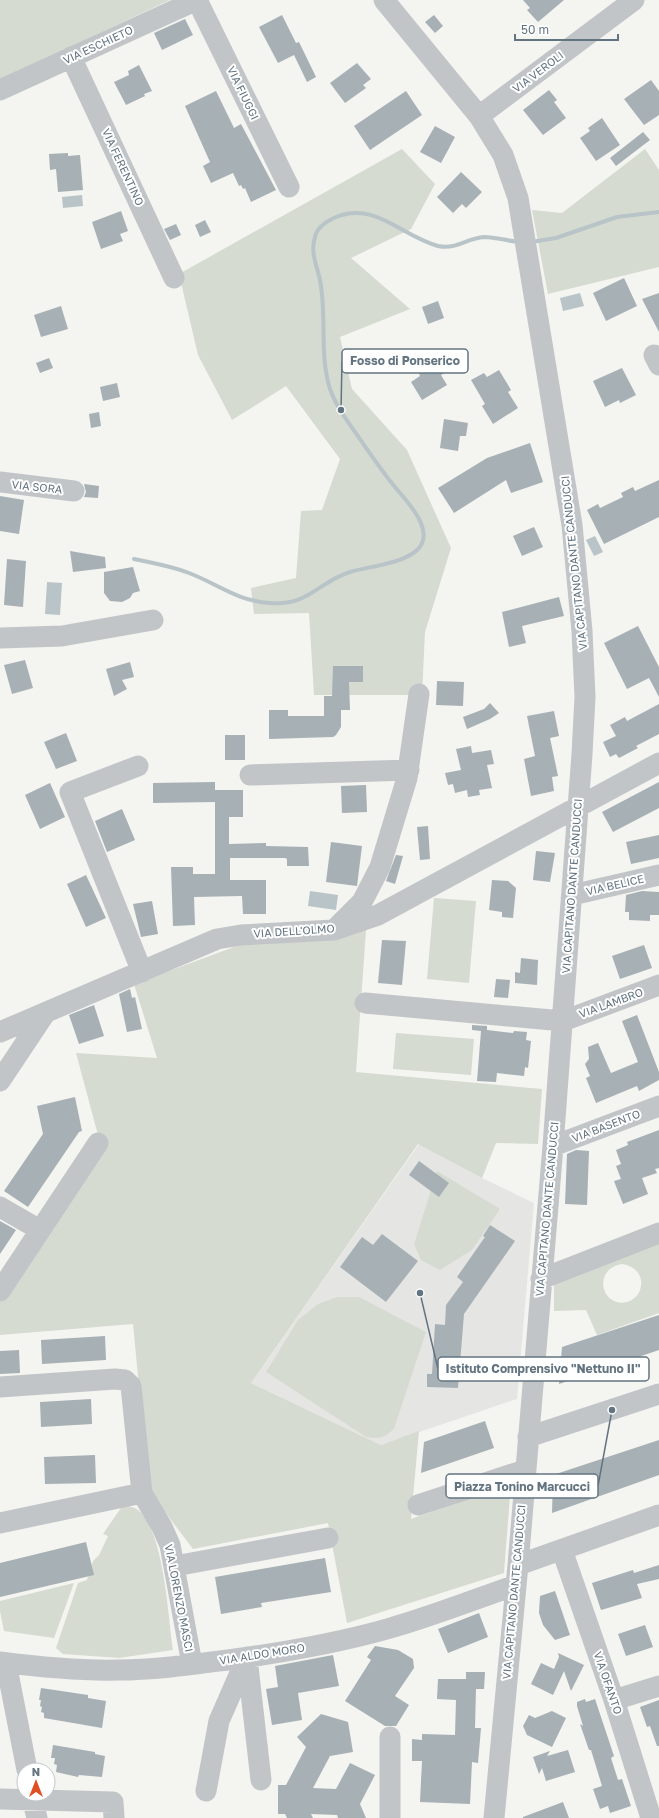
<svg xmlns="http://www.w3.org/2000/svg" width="659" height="1818" font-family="'Golos Text',sans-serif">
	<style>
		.built { fill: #e5e6e4 }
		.green { fill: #d5dbd1; fill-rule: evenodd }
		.water { fill: #b9c4c8 }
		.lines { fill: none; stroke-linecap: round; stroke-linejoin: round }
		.stream { stroke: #b9c4c8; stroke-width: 4 }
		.building { fill: #a7b0b5 }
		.minor { stroke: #c1c5c8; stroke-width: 21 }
		.labels { text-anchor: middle; stroke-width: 4; stroke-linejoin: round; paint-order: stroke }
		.street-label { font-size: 11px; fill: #637481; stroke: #fff }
		.leader { fill: none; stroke: #637481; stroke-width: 1.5 }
		.callout-dot { fill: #637481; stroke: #fff; stroke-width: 1.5 }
		.callout { fill: #fff; stroke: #637481; stroke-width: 1.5 }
		.callout-label { font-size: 12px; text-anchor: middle; font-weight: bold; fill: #637481 }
	</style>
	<rect width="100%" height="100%" fill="#f4f4f0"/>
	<!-- built -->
	<path class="built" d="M419 1144 482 1178 534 1203 517 1399 381 1445 251 1383Z"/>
	<!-- green -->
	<path class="green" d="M0 0H170L0 80Z
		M402 149 435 184 411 229 351 258 410 309 340 337 352 389 407 450 451 548 425 632 422 695H314L309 613 254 614 251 588 296 578 301 511 322 510 340 459 286 386 232 420 198 355 179 274Z
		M645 149 659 170V267L548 294 532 210 562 213Z
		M434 898 476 901 469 983 427 979Z
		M366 930 356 1072 542 1089 538 1144 496 1143 482 1178 418 1144 251 1383 381 1445 419 1431 411 1519 511 1483 504 1573 347 1623 328 1523 193 1549 149 1491 133 1324 0 1335V1302L102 1150 76 1053 157 1058 134 984 242 944Z
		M396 1033 474 1039 471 1075 393 1069Z
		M437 1171 500 1209 472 1250 440 1270 421 1260 414 1244Z
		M659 1242V1313L597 1335 586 1310 554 1311V1284ZM622 1264C635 1266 645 1276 640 1290 638 1296 633 1300 627 1302 601 1308 592 1269 622 1264Z
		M337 1297H359L426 1332 394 1429C384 1438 379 1439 366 1437L266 1372 298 1320 318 1304Z
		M123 1505C128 1506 134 1507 138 1510 164 1530 168 1617 173 1650L119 1658 63 1654 56 1648 78 1583 87 1580 93 1561 99 1555 108 1536 103 1534Z
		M74 1583 54 1638 4 1631 0 1611V1601Z"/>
	<!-- water -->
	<path class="water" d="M82 195 83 206 63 208 62 197Z
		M580 293 584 306 563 311 560 298Z
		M595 536 603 552 594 556 586 540Z
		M47 582 62 583 60 615 45 614Z
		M310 891 338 895 336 910 308 906Z"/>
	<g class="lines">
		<!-- stream -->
		<path class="stream" d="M531 242 556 238 617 217 659 212
			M134 559C152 563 171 566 189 573 218 584 237 601 270 603 309 606 318 582 350 572 369 566 418 563 423 540 425 533 422 525 419 519 413 507 403 497 395 487 384 474 374 459 364 445 352 427 337 409 330 389 319 354 327 316 320 280 317 266 310 252 315 237 317 227 327 221 336 217 376 201 402 237 438 246 457 250 467 238 484 237 496 237 507 241 519 242"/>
	</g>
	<!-- building -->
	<path class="building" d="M523 0H564L538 22 527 10 530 8Z
		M282 15 296 43 299 42 316 77 307 82 294 55 278 63 259 27Z
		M434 15 443 26 435 33 425 22Z
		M185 19 193 35 162 50 154 33Z
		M357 63 371 79 363 85 366 88 345 103 330 83Z
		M139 65 152 91 144 94 145 96 126 105 114 82 129 75 128 71Z
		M651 80 659 91V115L644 125 624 99Z
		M549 90 557 100 554 102 566 118 543 135 523 110Z
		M216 91 234 128 241 124 276 190 251 202 245 188 243 189 241 185 239 186 233 173 211 183 203 166 210 162 185 106Z
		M406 91 422 115 370 150 354 126Z
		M602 118 620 145 596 161 580 138 590 131 588 128Z
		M435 126 455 137 441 163 420 152Z
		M643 132 650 140 616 166 610 158Z
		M68 153V156L80 155 83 190 58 192 56 169 50 170 49 154Z
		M461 172 482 192 466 208 462 204 453 213 437 197Z
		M121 211 128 231 120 234 123 241 101 249 92 222Z
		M205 220 211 232 200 237 195 225Z
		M176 224 181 235 170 240 164 229Z
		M624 278 637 306 606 321 593 293Z
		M659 293V332L642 299Z
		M438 301 444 318 428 324 422 307Z
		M61 306 68 329 41 337 34 315Z
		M49 358 53 368 40 373 36 363Z
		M440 361 447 372 441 375 447 385 422 400 411 382 420 376 419 374Z
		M622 368 636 395 620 403 619 400 605 407 593 381Z
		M499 370 511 390 508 392 518 408 493 424 482 406 485 404 471 380 484 373 487 377Z
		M117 383 120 397 103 401 100 387Z
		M99 412 101 426 91 428 89 414Z
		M444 419 468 423 466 436H460L458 451 440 448Z
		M530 443 543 482 511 493 506 480 454 513 438 488 487 458Z
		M659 480V517L604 544 587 510 598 504 600 508 623 497 621 493 633 487 635 491Z
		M84 484 99 486 98 498 84 497 86 492Z
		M0 496 24 500 19 534 0 531Z
		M534 527 543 547 522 556 513 536Z
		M70 551 105 557 106 568 73 572Z
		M7 559 26 561 23 607 4 605Z
		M133 567 140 591 133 593 130 598 122 602 110 601 104 593V572Z
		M559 597 564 616 522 626 526 643 509 647 502 612Z
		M638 626 659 667V697L649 678 627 689 604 643Z
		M25 660 33 688 12 694 4 665Z
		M130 662 134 677 122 680 127 689 114 696 106 669Z
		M333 666H363V682H349L350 710H341V727L336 735 333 737 269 739V710H288V716H324V696H332Z
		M437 681 464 682 463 706 436 705Z
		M490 703 499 713 490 719 467 729 463 717 484 709Z
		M659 704V734L636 746 638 748 619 758 616 754 610 757 603 742 616 736 610 725 625 717 627 721Z
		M554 711 559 736 550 738 558 776 552 777 554 791 531 796 524 759 535 756 527 716Z
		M66 733 77 761 56 769 44 742Z
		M225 735H245V760H225Z
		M471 746 472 753 491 750 494 764 487 765 492 788 479 790 480 795 468 797 467 790 455 793 453 784 448 785 445 773 461 770 456 749Z
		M215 782V790H243V817H229V844L266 843V846L308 847 309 866H287V859L285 858H230V880H266V914H243L242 896 194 897 195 925 173 926 171 867H193V874H215V802L153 803V783Z
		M659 782V808L613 832 602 812Z
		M50 783 65 817 40 829 25 795Z
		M366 785 367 812 342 813 341 786Z
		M122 809 135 840 107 852 95 821Z
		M428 826 430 859 420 860 417 827Z
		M659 835V858L631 864 626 842Z
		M331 842 362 846 357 886 326 882Z
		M536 851 555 853 550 882 533 880Z
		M396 855 403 856 395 884 386 881Z
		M86 875 106 918 86 927 67 884Z
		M492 880 508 881 516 888 513 918 502 917V912L489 910Z
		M642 891 659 892V915H650V921L629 920V912H625L626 895Z
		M152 901 158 934 141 937 133 904Z
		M382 940 406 941 402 985 378 983Z
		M644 945 652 968 620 979 612 956Z
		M521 958 538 960 537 985 515 983V972L520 973Z
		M496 979 510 980 508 998 494 997Z
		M130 989 132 998 135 997 142 1029 127 1032 119 994Z
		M94 1005 104 1036 79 1044 69 1015Z
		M637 1015 659 1072V1080L639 1091 637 1086 596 1103 586 1078 590 1076 585 1064 589 1059 588 1047 598 1043 611 1073 638 1062 622 1021Z
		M472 1025 487 1026V1030L513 1033 514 1031 527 1032 526 1040 531 1041 528 1068 525 1067 524 1076 497 1073 496 1082 477 1081 481 1031 472 1030Z
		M75 1097 82 1131 79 1132 28 1207 4 1191 43 1134 37 1106Z
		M659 1130V1168L655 1169 657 1173 642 1178 648 1194 623 1204 614 1181 621 1179 616 1166 621 1164 616 1150 628 1145 627 1142Z
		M576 1150 589 1151 587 1205 565 1204 567 1154Z
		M419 1161 449 1183 439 1197 409 1175Z
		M0 1221 16 1230 0 1254Z
		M490 1225 515 1241 464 1314 458 1388 427 1387V1374H432L435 1324 445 1325 446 1305 463 1282 457 1277 485 1237 483 1236Z
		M382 1234 418 1261 386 1302 340 1267 362 1237 373 1245Z
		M659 1315V1350L559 1384 562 1347Z
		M105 1336 106 1360 42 1364 41 1340Z
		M19 1350 20 1373 0 1374V1351Z
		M91 1399 92 1424 41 1427 40 1402Z
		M485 1421 494 1448 421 1473 424 1442Z
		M659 1440V1475L552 1513 553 1475Z
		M95 1455 96 1483 45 1484 44 1457Z
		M86 1542 94 1575 0 1597V1563Z
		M325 1558 331 1592 261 1603 262 1607 221 1614 215 1577Z
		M659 1565V1579L637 1584 642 1598 601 1610 592 1583 633 1570 634 1573Z
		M555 1591 570 1635 555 1640 543 1625 539 1613 540 1596Z
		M479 1613 488 1637 448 1653 438 1629Z
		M645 1625 653 1647 626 1656 618 1634Z
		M375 1646 398 1650 413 1659 414 1668 395 1696 409 1705 396 1726H385L345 1701 371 1660 367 1657Z
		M558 1653 584 1665 571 1691 564 1671 553 1695 531 1684 541 1663 554 1669 559 1657Z
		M333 1655 339 1686 298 1693 302 1720 272 1725 266 1689 278 1687 275 1666Z
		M466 1672H485L484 1689H476L475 1728H481L478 1763 472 1762 470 1804 420 1802 422 1761H412V1739L422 1740V1734L455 1735 456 1700 437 1699 438 1679H466Z
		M41 1688 88 1695V1698L106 1701 102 1728 44 1718V1713L41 1712 42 1707 40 1706 41 1700H39Z
		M585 1699 586 1702 595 1699 614 1756 611 1758 618 1780 622 1779 631 1806 610 1813 608 1806 600 1809 593 1789 602 1786 591 1750H589L580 1724 583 1726 577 1706V1702Z
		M659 1700V1746H657L650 1726 647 1727 640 1707Z
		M552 1711 566 1718 552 1747 527 1735 523 1726 529 1715 535 1718Z
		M321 1714 348 1722 353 1752 330 1756 313 1788 336 1789 350 1763 375 1775 360 1804 366 1818H338L337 1815 311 1814 313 1818H287L285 1814H278V1785H286L306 1747 297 1737Z
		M53 1745 95 1752V1754L105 1756 102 1777 79 1775 78 1777 56 1772 57 1765 54 1764 55 1758H51Z
		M568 1750 575 1772 546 1781 542 1768 539 1774 533 1757 550 1751 547 1756Z
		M563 1802 569 1818H523V1817Z"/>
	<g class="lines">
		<!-- minor -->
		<path class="minor" d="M197 0 289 187
			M384 0 479 116 503 155 518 198 572 525 582 631 585 697 582 754 553 1146 518 1565 494 1818
			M71 57 174 278
			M0 90 197 0
			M479 116 634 0
			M654 355 659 365
			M0 482 74 491
			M0 638 62 636 153 620
			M138 766 70 792 142 972
			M250 775 409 770
			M572 895 659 875
			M337 927 362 902 380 867 407 778 419 694
			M365 1003 563 1021 659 985
			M0 1032 217 939 241 935 334 930 378 915 659 763
			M0 1081 46 1012
			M553 1146 659 1106
			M0 1207 40 1230
			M541 1279 659 1233
			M0 1291 98 1143
			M0 1387 115 1379 125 1380 131 1386 142 1493 162 1527 170 1545 192 1664
			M528 1437 659 1394
			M418 1505 525 1470
			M0 1523 142 1493
			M562 1550 614 1700 651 1818
			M518 1565 659 1515
			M175 1566 328 1538
			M247 1658 261 1780
			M0 1662C39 1667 78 1671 118 1670 157 1670 196 1664 235 1659 286 1652 337 1643 387 1629 430 1617 473 1600 516 1585
			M6 1663 27 1770
			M614 1700 659 1686
			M390 1737V1818
			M206 1791 219 1721 247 1657
			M31 1794 37 1818
			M0 1799 113 1802 114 1818"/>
	</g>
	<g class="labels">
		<!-- street labels -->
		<g class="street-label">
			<text transform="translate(98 45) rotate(-25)" y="4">VIA ESCHIETO</text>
			<text transform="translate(538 72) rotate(-37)" y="4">VIA VEROLI</text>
			<text transform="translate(243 93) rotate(64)" y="4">VIA FIUGGI</text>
			<text transform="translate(123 167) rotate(65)" y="4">VIA FERENTINO</text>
			<text transform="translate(37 487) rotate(6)" y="4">VIA SORA</text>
			<text transform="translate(574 563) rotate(-96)" y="4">VIA CAPITANO DANTE CANDUCCI</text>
			<text transform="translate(615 885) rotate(-13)" y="4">VIA BELICE</text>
			<text transform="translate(572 886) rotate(-86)" y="4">VIA CAPITANO DANTE CANDUCCI</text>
			<text transform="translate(294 931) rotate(-4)" y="4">VIA DELL'OLMO</text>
			<text transform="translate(611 1003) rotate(-20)" y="4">VIA LAMBRO</text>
			<text transform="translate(606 1126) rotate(-21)" y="4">VIA BASENTO</text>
			<text transform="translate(547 1209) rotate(-85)" y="4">VIA CAPITANO DANTE CANDUCCI</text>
			<text transform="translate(514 1592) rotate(-85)" y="4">VIA CAPITANO DANTE CANDUCCI</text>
			<text transform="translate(179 1598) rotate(79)" y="4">VIA LORENZO MASCI</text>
			<text transform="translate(262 1654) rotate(-9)" y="4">VIA ALDO MORO</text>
			<text transform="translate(608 1683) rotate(71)" y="4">VIA OFANTO</text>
		</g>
	</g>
	<!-- callouts -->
	<path class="leader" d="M341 410L342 361M420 1293L438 1369M612 1410L598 1486"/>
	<g class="callout-dot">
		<circle cx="341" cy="410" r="4"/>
		<circle cx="420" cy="1293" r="4"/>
		<circle cx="612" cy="1410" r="4"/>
	</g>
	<g class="callout">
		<rect x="342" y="349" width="126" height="24" rx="4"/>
		<rect x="438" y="1357" width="211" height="24" rx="4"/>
		<rect x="446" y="1474" width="152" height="24" rx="4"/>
	</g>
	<g class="callout-label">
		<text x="405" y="365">Fosso di Ponserico</text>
		<text x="543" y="1373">Istituto Comprensivo "Nettuno II"</text>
		<text x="522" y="1491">Piazza Tonino Marcucci</text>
	</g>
	<!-- north arrow -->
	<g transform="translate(36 1782)"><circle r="19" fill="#ffffff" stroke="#c1c7cd"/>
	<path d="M0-3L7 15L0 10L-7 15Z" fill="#df4e25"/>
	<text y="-6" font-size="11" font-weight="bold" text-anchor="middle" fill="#637481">N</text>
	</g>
	<!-- scale -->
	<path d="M515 34v6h103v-6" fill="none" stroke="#637481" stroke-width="2"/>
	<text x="521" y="34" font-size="12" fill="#637481" stroke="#ffffff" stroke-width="3" paint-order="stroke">50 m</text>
</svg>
